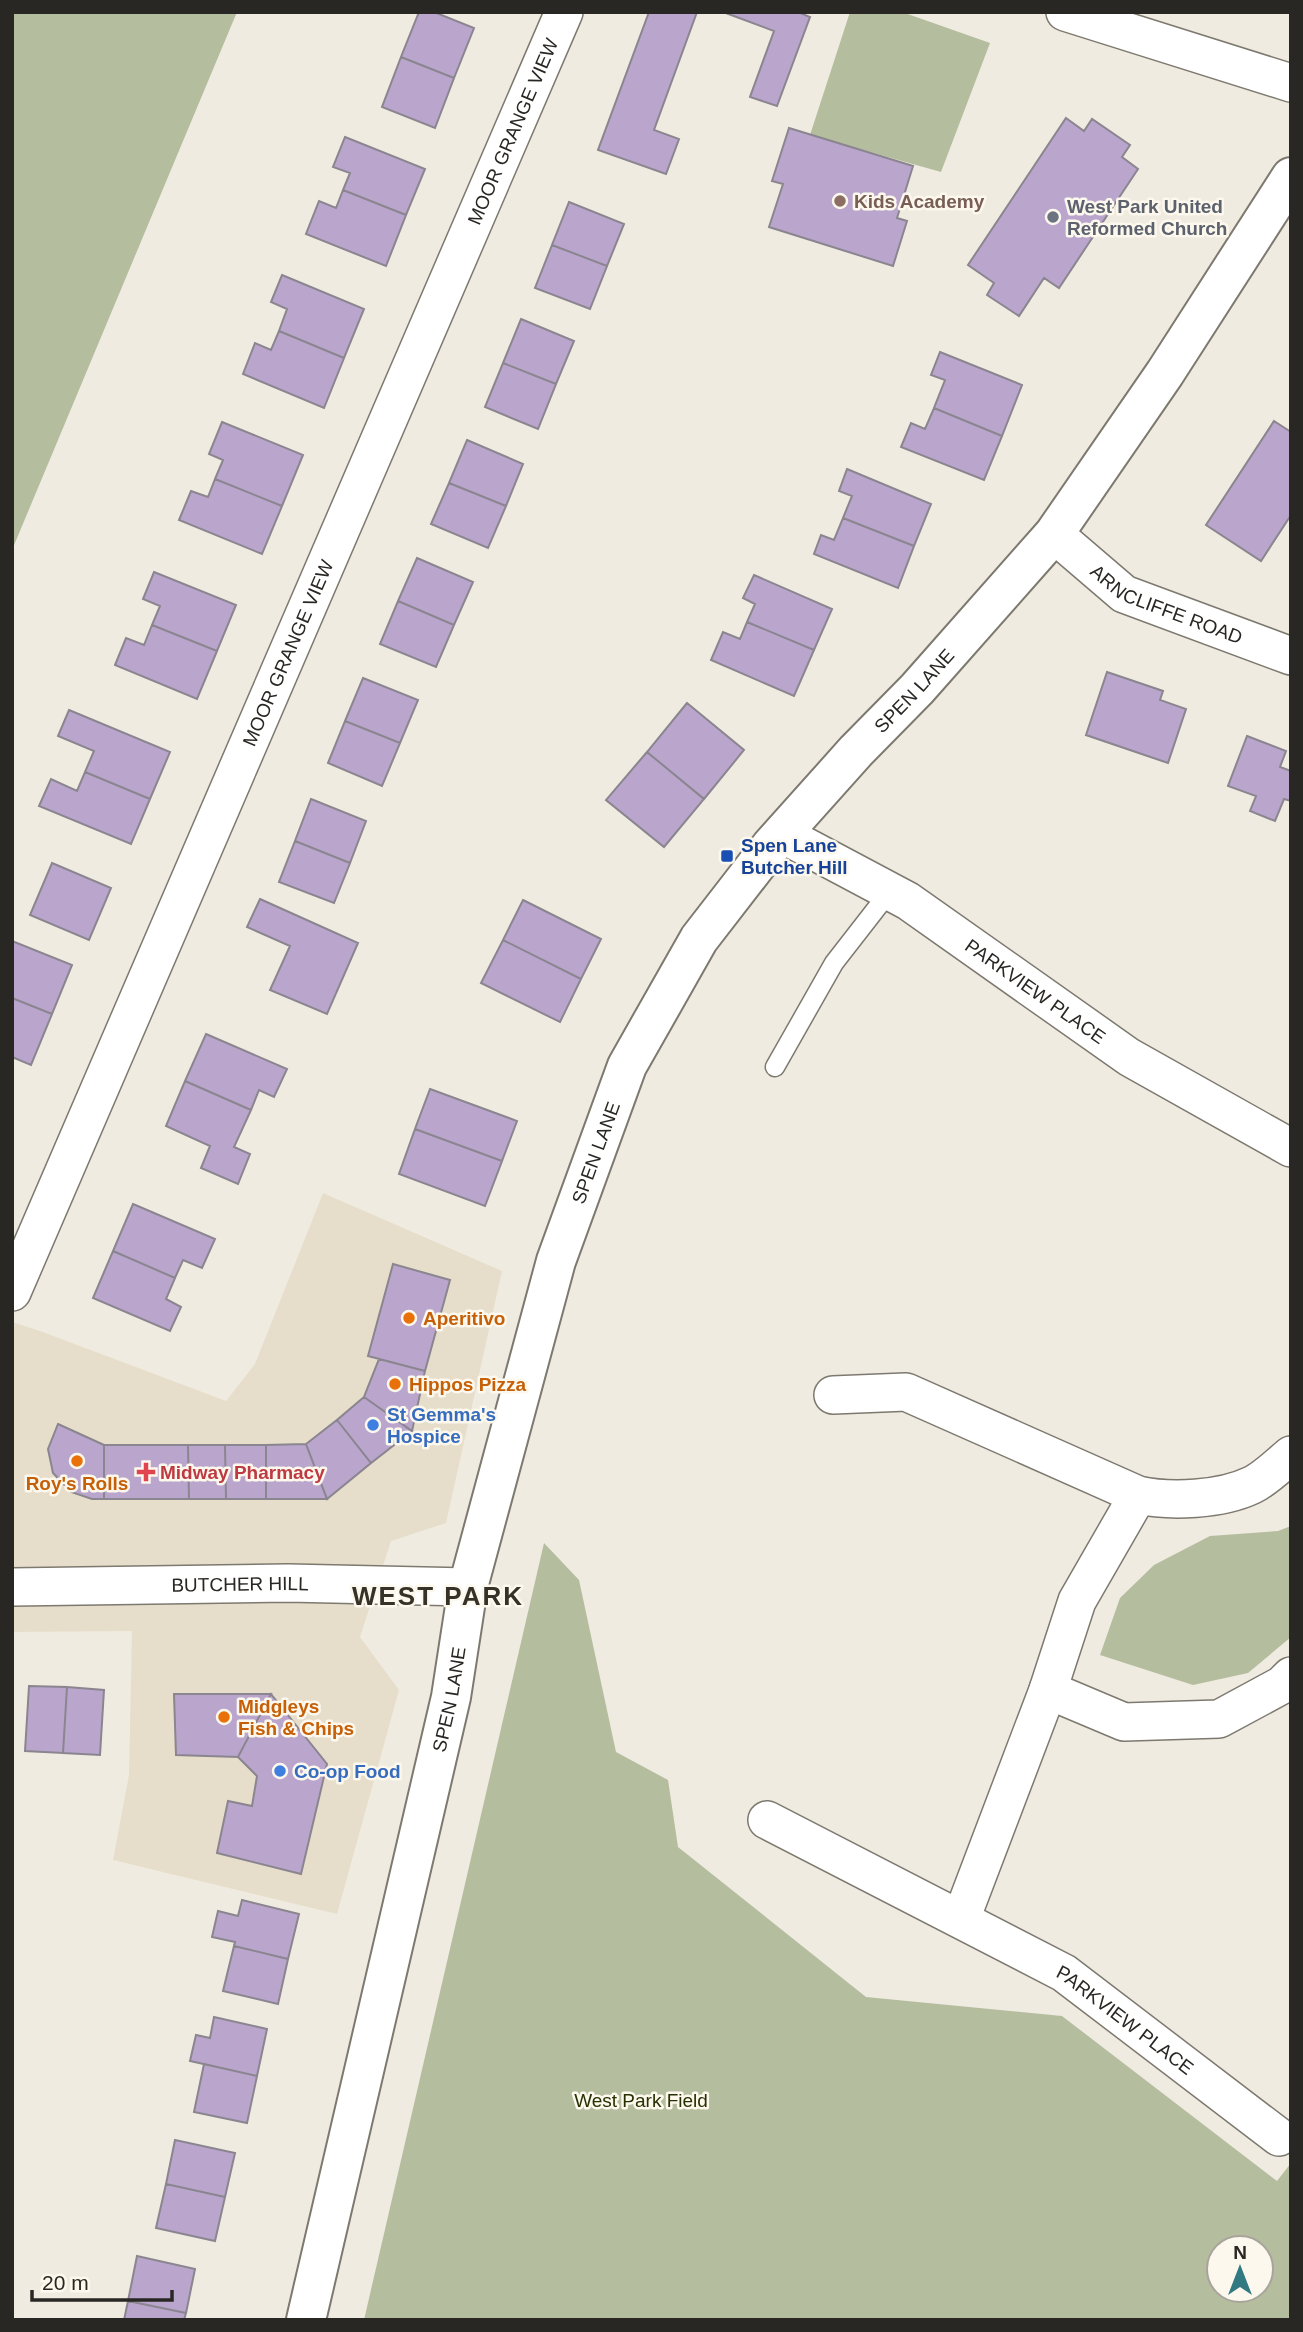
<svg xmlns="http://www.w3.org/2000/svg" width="1303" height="2332" font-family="Helvetica,sans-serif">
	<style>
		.built { fill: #e6decb }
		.green { fill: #b5bd9f; fill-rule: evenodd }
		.building { fill: #baa6cd; stroke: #8a858f; stroke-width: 2 }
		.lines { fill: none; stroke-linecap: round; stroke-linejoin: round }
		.lane-casing { stroke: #7d796f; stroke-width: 21 }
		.street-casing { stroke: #7d796f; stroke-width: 40 }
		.secondary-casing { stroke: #7d796f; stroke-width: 42 }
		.lane { stroke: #fff; stroke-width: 18 }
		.street { stroke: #fff; stroke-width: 37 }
		.secondary { stroke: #fff; stroke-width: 38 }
		.education-dot { fill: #8d6e63; stroke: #fdf8ed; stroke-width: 2.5 }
		.worship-dot { fill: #6b7280; stroke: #fdf8ed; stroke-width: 2.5 }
		.transit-dot { fill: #1a4fb4; stroke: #fdf8ed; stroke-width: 2.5 }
		.food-dot { fill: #e8710a; stroke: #fdf8ed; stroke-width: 2.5 }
		.shop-dot { fill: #3f7fe0; stroke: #fdf8ed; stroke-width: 2.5 }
		.health-dot { fill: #e0444e; stroke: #fdf8ed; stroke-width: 2.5 }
		.labels { text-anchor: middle; stroke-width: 5; stroke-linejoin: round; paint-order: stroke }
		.street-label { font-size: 19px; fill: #292723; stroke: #fdf8ed }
		.education-label { font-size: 19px; font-weight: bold; fill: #785e54; stroke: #fdf8ed; text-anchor: start }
		.worship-label { font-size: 19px; font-weight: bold; fill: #5b616d; stroke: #fdf8ed; text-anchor: start }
		.transit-label { font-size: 19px; font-weight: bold; fill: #164399; stroke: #fdf8ed; text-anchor: start }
		.food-label { font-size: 19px; font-weight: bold; fill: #c56008; stroke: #fdf8ed; text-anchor: start }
		.shop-label { font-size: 19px; font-weight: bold; fill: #366cbe; stroke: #fdf8ed; text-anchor: start }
		.health-label { font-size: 19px; font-weight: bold; fill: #be3a42; stroke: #fdf8ed; text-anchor: start }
		.park-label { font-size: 19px; fill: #273000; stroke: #fdf8ed }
		.district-label { font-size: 26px; font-weight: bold; letter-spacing: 2px; fill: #363229; stroke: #fdf8ed }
	</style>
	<rect width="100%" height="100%" fill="#f0ebe0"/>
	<!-- built -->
	<path class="built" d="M323 1193 502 1271 446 1523 391 1541 360 1637 399 1690 337 1914 113 1860 129 1775 132 1631 12 1632V1322L40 1331 226 1401 255 1364Z"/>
	<!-- green -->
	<path class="green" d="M12 12H237L12 550Z
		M850 12H902L990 43 941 172 810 135Z
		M1291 1526V1637L1248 1673 1193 1685 1100 1655 1120 1598 1154 1565 1210 1536 1278 1531Z
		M544 1543 579 1580 616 1752 668 1780 678 1847 866 1997 1062 2016 1277 2181 1291 2163V2320H364ZM1219 2248H1261V2290H1219Z"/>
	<!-- building -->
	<path class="building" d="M419 12H434L474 28 454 78 401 57Z
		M649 12H697L654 130 679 139 666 174 598 150Z
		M723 12H798L810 17 777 106 750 97 774 31Z
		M401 57 454 78 435 128 382 107Z
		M1066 118 1084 131 1092 119 1130 145 1122 157 1138 169 1059 288 1044 278 1019 316 987 295 994 283 968 265Z
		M789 128 913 166 897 218 907 221 893 266 769 227 783 184 772 181Z
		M345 137 425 169 406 215 343 190 350 173 333 167Z
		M343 190 406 215 386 266 306 234 319 201 336 208Z
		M569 202 624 224 607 266 552 245Z
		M552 245 607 266 590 309 535 288Z
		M282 275 364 309 344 358 279 331 287 309 271 302Z
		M521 319 574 341 556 384 503 363Z
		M279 331 344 358 324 408 243 374 255 343 271 350Z
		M940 352 1022 385 1002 436 934 408 945 380 931 375Z
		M503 363 556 384 538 429 485 407Z
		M934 408 1002 436 984 480 901 447 911 423 925 429Z
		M1274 421 1291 432V515L1261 561 1206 525Z
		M222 422 303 455 282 506 215 479 223 460 209 454Z
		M467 440 523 464 506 506 449 483Z
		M847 469 931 504 914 546 843 518 852 496 839 491Z
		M215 479 282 506 262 554 179 520 191 491 208 497Z
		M449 483 506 506 488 548 431 524Z
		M843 518 914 546 898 588 814 554 821 535 834 540Z
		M417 558 473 582 454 625 398 601Z
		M154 572 236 605 217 651 152 625 160 606 143 599Z
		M754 575 832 609 814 650 747 622 755 604 743 598Z
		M398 601 454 625 436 667 380 644Z
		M747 622 814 650 794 696 711 660 723 632 740 639Z
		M152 625 217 651 197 699 115 665 126 638 144 645Z
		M1107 672 1163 691 1160 700 1186 709 1168 763 1086 735Z
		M363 678 418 700 400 743 345 721Z
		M687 703 744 750 704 799 647 752Z
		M69 710 170 752 150 799 85 772 94 751 58 736Z
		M345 721 400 743 382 786 328 763Z
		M1247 736 1286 751 1280 767 1291 771V801L1284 799 1275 821 1250 811 1256 796 1228 786Z
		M647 752 704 799 664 847 606 800Z
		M85 772 150 799 131 844 39 806 51 779 77 791Z
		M311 799 366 821 350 863 295 841Z
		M295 841 350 863 334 903 279 882Z
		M52 863 111 888 89 940 30 915Z
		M260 899 358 943 327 1014 270 990 290 946 247 927Z
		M523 900 601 939 581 979 503 940Z
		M503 940 581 979 560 1022 481 983Z
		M12 941 72 965 52 1014 12 998Z
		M12 998 52 1014 31 1065 12 1057Z
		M206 1034 287 1069 274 1097 259 1090 251 1110 185 1081Z
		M185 1081 251 1110 234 1147 250 1154 238 1184 201 1168 210 1146 166 1126Z
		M430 1089 517 1121 502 1161 415 1129Z
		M415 1129 502 1161 485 1206 399 1174Z
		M133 1204 215 1239 202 1268 183 1260 175 1278 113 1251Z
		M113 1251 175 1278 166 1299 181 1307 170 1331 93 1298Z
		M393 1264 450 1280 425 1371 368 1356Z
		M379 1359 425 1371 412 1431 364 1397Z
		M364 1397 412 1431 371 1463 337 1420Z
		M337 1420 371 1463 327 1499 306 1444Z
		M58 1424 104 1445V1499H92L71 1492 53 1473 48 1449Z
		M306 1444 327 1499H266V1445Z
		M104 1445H188L189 1499H104Z
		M188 1445H225L226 1499H189Z
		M225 1445H266V1499H226Z
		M29 1686 67 1687 63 1753 25 1751Z
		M67 1687 104 1690 100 1755 63 1753Z
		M174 1694H271L238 1757 176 1755Z
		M271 1694 327 1764 301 1874 217 1853 228 1801 252 1806 257 1776 238 1757Z
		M242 1900 299 1914 288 1959 234 1946 235 1942 212 1937 218 1911 238 1916Z
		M234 1946 288 1959 278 2004 223 1991Z
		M214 2017 267 2029 257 2076 190 2061 196 2035 210 2038Z
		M204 2064 257 2076 247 2123 194 2112Z
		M175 2140 235 2153 225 2197 166 2184Z
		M166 2184 225 2197 215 2241 156 2228Z
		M137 2256 195 2269 186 2313 128 2301Z
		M128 2301 186 2313 184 2320H124Z"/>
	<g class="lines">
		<defs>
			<path id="lane" d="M775 1067 834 963 890 891"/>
			<g id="street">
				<path d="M1065 12 1291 83"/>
				<path id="s1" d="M1054 534 1124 594 1291 656"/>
				<path id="s2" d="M782 834 908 901 1129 1057 1291 1148"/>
				<path id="s3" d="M12 1292 564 12"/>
				<path d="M833 1395 906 1392 1138 1495C1170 1502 1221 1500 1252 1485 1265 1479 1279 1465 1291 1455"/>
				<path id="s4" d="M12 1587 288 1583 468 1587"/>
				<path d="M1048 1690 1124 1722 1219 1719 1282 1685 1291 1676"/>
				<path id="s5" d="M767 1820 1064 1973 1279 2137"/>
				<path d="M961 1919 1048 1690 1077 1601 1138 1495"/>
			</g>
			<g id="secondary">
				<path id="s6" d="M306 2320 451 1697 468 1587 556 1261 627 1066 699 939 771 846 856 751 917 689 1054 534 1165 373 1291 177"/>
			</g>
		</defs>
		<!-- lane casing -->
		<use href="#lane" class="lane-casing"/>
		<!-- street casing -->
		<use href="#street" class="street-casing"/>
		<!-- secondary casing -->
		<use href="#secondary" class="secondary-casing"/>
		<!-- lane -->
		<use href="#lane" class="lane"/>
		<!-- street -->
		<use href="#street" class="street"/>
		<!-- secondary -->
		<use href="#secondary" class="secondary"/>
	</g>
	<!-- markers -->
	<circle class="education-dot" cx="840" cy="201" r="7"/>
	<circle class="worship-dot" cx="1053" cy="217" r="7"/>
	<rect class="transit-dot" x="720" y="849" width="14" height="14" rx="3.5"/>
	<g class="food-dot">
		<circle cx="409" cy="1318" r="7"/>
		<circle cx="395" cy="1384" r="7"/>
		<circle cx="77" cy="1461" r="7"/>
		<circle cx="224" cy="1717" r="7"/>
	</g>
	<g class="shop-dot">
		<circle cx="373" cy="1425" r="7"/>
		<circle cx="280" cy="1771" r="7"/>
	</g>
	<path class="health-dot" d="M142.5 1461.5h7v7h7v7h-7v7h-7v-7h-7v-7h7z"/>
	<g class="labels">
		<!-- street labels -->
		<g class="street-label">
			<text dy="7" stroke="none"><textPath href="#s3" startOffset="1264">MOOR GRANGE VIEW</textPath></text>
			<text dy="7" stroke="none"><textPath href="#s1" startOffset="135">ARNCLIFFE ROAD</textPath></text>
			<text dy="7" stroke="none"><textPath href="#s3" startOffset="696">MOOR GRANGE VIEW</textPath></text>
			<text dy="7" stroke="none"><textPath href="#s6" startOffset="1771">SPEN LANE</textPath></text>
			<text dy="7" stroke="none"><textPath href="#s2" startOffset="299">PARKVIEW PLACE</textPath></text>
			<text dy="7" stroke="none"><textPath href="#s6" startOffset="1204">SPEN LANE</textPath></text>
			<text dy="7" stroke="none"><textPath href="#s4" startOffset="228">BUTCHER HILL</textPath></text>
			<text dy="7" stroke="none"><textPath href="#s6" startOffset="637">SPEN LANE</textPath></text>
			<text dy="7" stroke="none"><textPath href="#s5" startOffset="411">PARKVIEW PLACE</textPath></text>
		</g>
		<!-- education labels -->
		<g class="education-label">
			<text x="854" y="208">Kids Academy</text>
		</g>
		<!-- worship labels -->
		<g class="worship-label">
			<text x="1067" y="213">West Park United<tspan x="1067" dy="22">Reformed Church</tspan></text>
		</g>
		<!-- transit labels -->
		<g class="transit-label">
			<text x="741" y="852">Spen Lane<tspan x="741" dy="22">Butcher Hill</tspan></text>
		</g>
		<!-- food labels -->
		<g class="food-label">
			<text x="423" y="1325">Aperitivo</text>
			<text x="409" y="1391">Hippos Pizza</text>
			<text x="77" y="1490" text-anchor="middle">Roy's Rolls</text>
			<text x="238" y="1713">Midgleys<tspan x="238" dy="22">Fish &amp; Chips</tspan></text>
		</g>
		<!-- shop labels -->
		<g class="shop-label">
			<text x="387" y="1421">St Gemma's<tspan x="387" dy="22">Hospice</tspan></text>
			<text x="294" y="1778">Co-op Food</text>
		</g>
		<!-- health labels -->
		<g class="health-label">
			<text x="160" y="1479">Midway Pharmacy</text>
		</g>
		<!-- park labels -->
		<g class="park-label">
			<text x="641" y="2107">West Park Field</text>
		</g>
		<!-- district labels -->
		<g class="district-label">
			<text x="438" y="1605">WEST PARK</text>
		</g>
	</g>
	<!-- border -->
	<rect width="1303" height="2332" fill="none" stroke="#292723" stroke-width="28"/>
	<!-- north arrow -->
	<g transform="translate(1240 2269)"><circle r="33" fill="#fdf8ed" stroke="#a8a49c" stroke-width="2"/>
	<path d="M0-5L12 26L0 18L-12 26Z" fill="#327a82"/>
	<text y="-10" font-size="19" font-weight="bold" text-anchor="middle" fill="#292723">N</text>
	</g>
	<!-- scale -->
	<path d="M32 2290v10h140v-10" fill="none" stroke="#292723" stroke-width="3.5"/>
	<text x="42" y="2290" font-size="21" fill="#292723" stroke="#fdf8ed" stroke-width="5" paint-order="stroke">20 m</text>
</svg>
